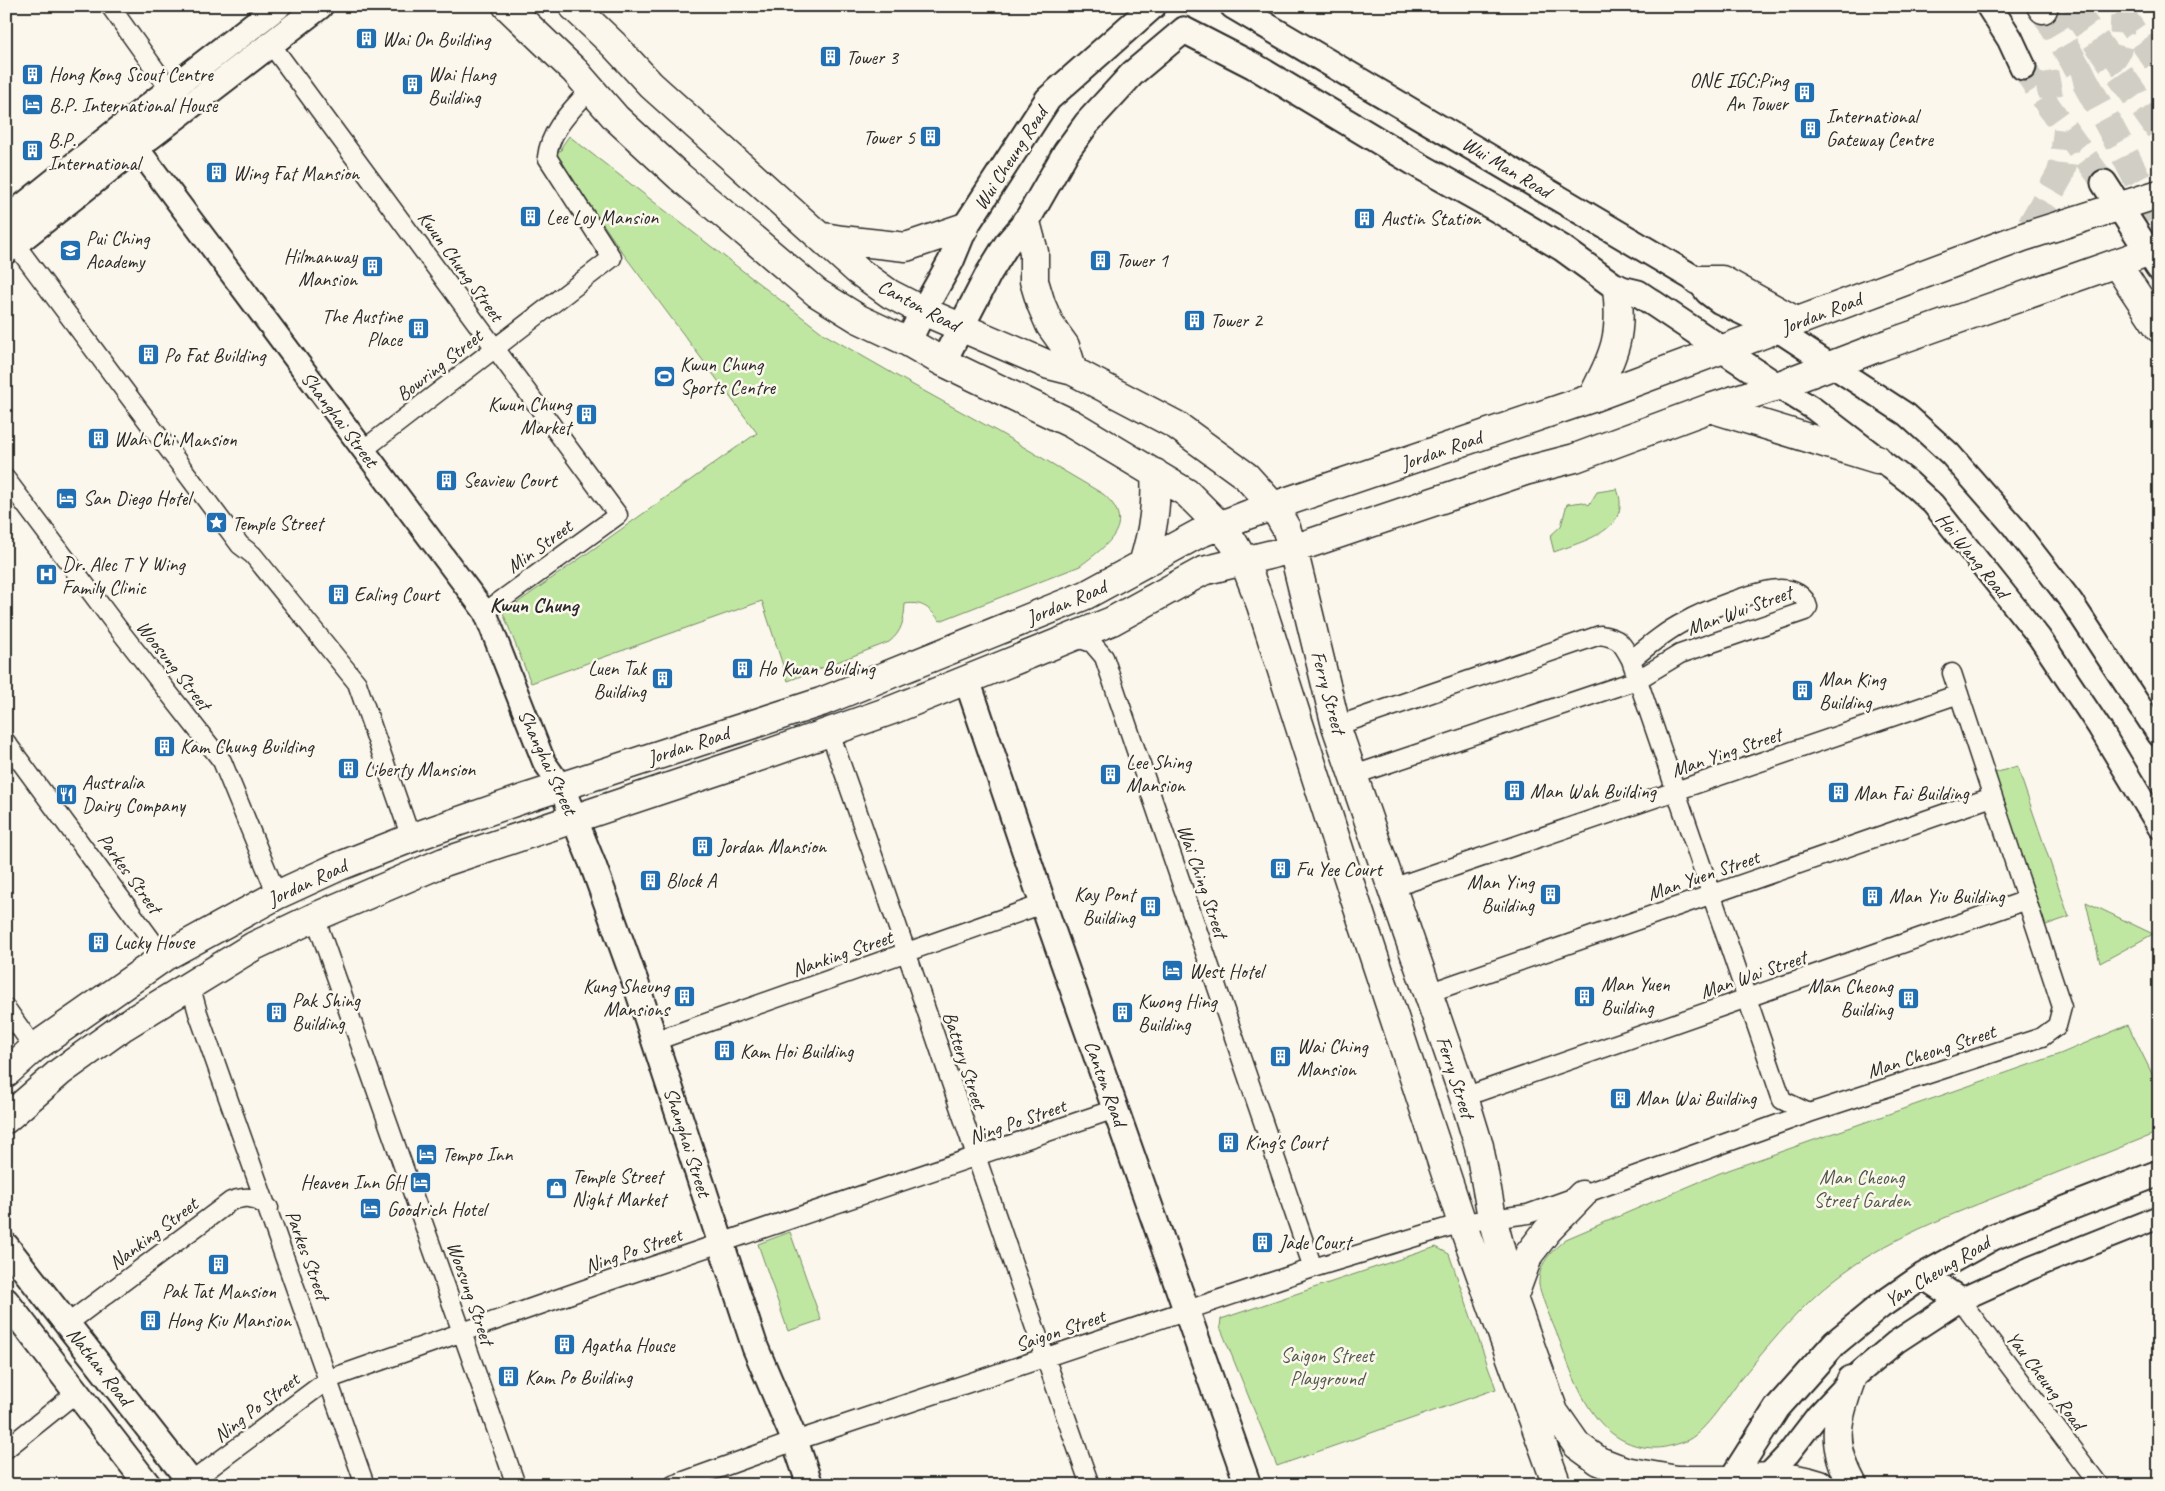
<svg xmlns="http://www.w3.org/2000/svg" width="2165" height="1491" font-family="Caveat,sans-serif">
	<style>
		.green { fill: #c0e7a2; stroke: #768966 }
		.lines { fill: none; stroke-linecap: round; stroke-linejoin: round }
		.secondary-tunnel { stroke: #d1cec5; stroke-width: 25; stroke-dasharray: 25 12; stroke-linecap: butt }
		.primary-tunnel { stroke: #d1cec5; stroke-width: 28; stroke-dasharray: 28 14; stroke-linecap: butt }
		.minor-casing { stroke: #2b2b2b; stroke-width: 21 }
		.tertiary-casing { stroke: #2b2b2b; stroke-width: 26 }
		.secondary-casing { stroke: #2b2b2b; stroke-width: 29 }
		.primary-casing { stroke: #2b2b2b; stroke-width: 31 }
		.trunk-casing { stroke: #2b2b2b; stroke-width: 31 }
		.minor { stroke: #fbf7ec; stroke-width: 18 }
		.tertiary { stroke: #fbf7ec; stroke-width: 22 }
		.secondary { stroke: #fbf7ec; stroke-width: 25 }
		.primary { stroke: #fbf7ec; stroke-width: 28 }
		.trunk { stroke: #fbf7ec; stroke-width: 28 }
		.labels { text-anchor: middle; stroke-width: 5; stroke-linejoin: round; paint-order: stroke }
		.poi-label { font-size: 20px; fill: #2b2b2b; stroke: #fbf7ec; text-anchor: start }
		.street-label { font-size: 20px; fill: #2b2b2b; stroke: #fbf7ec }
		.park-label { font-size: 20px; fill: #505a49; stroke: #fbf7ec }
		.neighbourhood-label { font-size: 21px; font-weight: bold; fill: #2b2b2b; stroke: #fbf7ec }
	</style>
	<rect width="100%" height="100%" fill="#fbf7ec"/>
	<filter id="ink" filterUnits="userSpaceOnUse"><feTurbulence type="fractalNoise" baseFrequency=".02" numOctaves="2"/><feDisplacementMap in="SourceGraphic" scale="10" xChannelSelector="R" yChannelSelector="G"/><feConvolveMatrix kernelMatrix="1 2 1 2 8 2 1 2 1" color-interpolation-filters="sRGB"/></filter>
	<g filter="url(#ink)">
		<!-- green -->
		<path class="green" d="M569 136 824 334 904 380 1000 433 1103 494C1139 524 1105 547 1080 566L940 621C930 609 923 601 905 604 904 620 902 632 889 642L788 681 762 601 531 683 503 613 757 433 622 252 556 155 559 150 561 151 562 146Z
			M1617 489C1633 530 1583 541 1554 552L1550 536 1561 526 1567 504 1583 502 1589 505 1597 492Z
			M2017 766 2069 917 2040 927 1989 775Z
			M2086 902 2153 934 2100 963Z
			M2128 1025 2159 1088V1132C2106 1153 2054 1174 2001 1195 1938 1220 1875 1244 1823 1289 1792 1316 1765 1350 1739 1381 1726 1398 1707 1430 1688 1440 1680 1444 1664 1448 1656 1448 1596 1448 1576 1385 1559 1339 1552 1321 1543 1303 1539 1285 1538 1264 1551 1251 1566 1239L1720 1173 2060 1054Z
			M790 1232 821 1320 788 1331 758 1244Z
			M1436 1247 1449 1254 1496 1389 1277 1466 1223 1334 1220 1327 1221 1319Z"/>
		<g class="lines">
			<!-- secondary-tunnel -->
			<path class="secondary-tunnel" d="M2120 11 2159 66
				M2023 67 2049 107 2104 183
				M2036 87C2062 81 2097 79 2115 57 2123 47 2122 28 2123 16"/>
			<!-- primary-tunnel -->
			<path class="primary-tunnel" d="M2071 6 2159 129
				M2043 9C2085 79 2124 150 2159 224
				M2031 226 2060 175 2063 165 2067 130"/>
			<defs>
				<path id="minor" d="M110 6 170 90
					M270 43 618 515 485 612
					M15 244 240 545 253 555 357 683 411 838
					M363 450 612 258 547 157C550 129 573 109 591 88
					M6 479 120 631 222 761 277 895
					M1074 637 1092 643 1104 657 1313 1268
					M1336 726 1600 635C1620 638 1622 643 1631 660L1782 1100 1809 1113
					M830 733C919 983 1001 1235 1090 1485
					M6 742 164 957
					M1354 775 1637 680 1680 654 1805 611 1808 607C1805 595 1793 589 1782 589 1761 588 1703 611 1684 622 1664 632 1647 647 1631 660
					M1392 888 1959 694
					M315 917 516 1485
					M190 984 198 1013 365 1485
					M1428 993 1992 797
					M6 1008 34 1048
					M655 1041 1043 904
					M1464 1097 2027 900
					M1960 1300 2099 1485
					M67 1324 231 1201C249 1195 253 1197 269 1208
					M6 1449 77 1392
					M191 1482 329 1379 591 1287 1115 1109
					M673 1485 795 1441 1313 1268 1462 1223 1528 1214 1809 1113 2042 1037 2057 1026 2062 1007 1952 673"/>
				<path id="tertiary" d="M126 133 485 612 544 762 561 786
					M1697 280 1707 293 1719 302 1777 330 1907 415 1950 454 2013 526 2071 601 2159 735
					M1777 386 1814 409 1909 482 1933 504 2039 637 2099 727 2159 827
					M1767 1476 1788 1454 1818 1415 1851 1380 1896 1342 1960 1300 2031 1268 2159 1217"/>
				<path id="secondary" d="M1233 6 1697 280
					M1989 6 2010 39 2023 67
					M2104 183 2159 268
					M6 220 122 127 278 6
					M6 251 142 143 320 6
					M908 342 923 311 951 261 965 227 1048 99 1153 6
					M943 362 989 273 1007 244 1026 222 1066 152 1087 123 1133 73 1184 30 1254 66 1420 166 1495 208 1562 248 1617 288 1638 293 1777 386
					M967 680 1043 904 1248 1485
					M561 786 593 865 636 984 755 1347 795 1441 810 1485
					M6 1246 193 1485
					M1923 1276 1960 1300
					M6 1301 148 1485
					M1728 1485 1777 1408 1835 1343 1880 1306 1923 1276 1993 1237 2159 1173"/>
				<path id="primary" d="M507 6 575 71 616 118 680 177 817 293 859 319 908 342 943 362 1072 424 1187 493 1220 526 1233 542 1244 561 1261 605 1354 896 1462 1223 1557 1485
					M573 6 614 45 651 85 858 271 890 294 923 311 1049 365 1073 371 1176 425 1246 476 1274 507 1286 528 1293 549 1336 726 1464 1097 1479 1146 1492 1217 1513 1298 1554 1412 1577 1445 1599 1461 1625 1471 1677 1480H1731
					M2041 6 2043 9
					M1026 222 1034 252V281L1041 304 1050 325 1065 346 1073 371
					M818 236 842 240 906 247 965 227
					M2116 263 2159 328
					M1697 280H1722L1796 321
					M1592 398C1614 354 1623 338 1617 288
					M1710 408 1877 459
					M1143 564C1153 531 1157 507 1155 473
					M6 1073 34 1048 164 957 277 895 340 866 411 838 523 799 821 702 1086 595 1198 534 1247 515 1592 398 2023 237 2159 194
					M6 1119 60 1072 124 1026 254 946 315 917 444 862 747 761 892 710 1112 621 1203 571 1293 549 1525 471 1575 458 1710 408 1777 386 1879 347 2159 248
					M1513 1298 1529 1254 1547 1231 1582 1195"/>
				<path id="trunk" d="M1851 1380C1836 1421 1830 1444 1853 1485
					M1731 1480C1763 1476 1790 1475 1820 1485"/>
			</defs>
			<!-- minor casing -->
			<use href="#minor" class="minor-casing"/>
			<!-- tertiary casing -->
			<use href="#tertiary" class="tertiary-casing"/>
			<!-- secondary casing -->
			<use href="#secondary" class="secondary-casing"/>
			<!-- primary casing -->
			<use href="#primary" class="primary-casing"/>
			<!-- trunk casing -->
			<use href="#trunk" class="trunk-casing"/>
			<!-- minor -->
			<use href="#minor" class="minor"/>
			<!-- tertiary -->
			<use href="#tertiary" class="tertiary"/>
			<!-- secondary -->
			<use href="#secondary" class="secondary"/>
			<!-- primary -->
			<use href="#primary" class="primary"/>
			<!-- trunk -->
			<use href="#trunk" class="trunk"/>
		</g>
	</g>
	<!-- icons -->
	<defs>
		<symbol id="building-square" viewBox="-11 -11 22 22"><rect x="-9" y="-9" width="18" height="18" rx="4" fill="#1f6fb2" stroke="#fbf7ec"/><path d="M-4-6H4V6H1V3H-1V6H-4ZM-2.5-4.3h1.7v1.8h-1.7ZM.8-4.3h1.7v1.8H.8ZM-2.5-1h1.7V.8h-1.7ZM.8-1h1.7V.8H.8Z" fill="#fff"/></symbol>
		<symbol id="hotel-square" viewBox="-11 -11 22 22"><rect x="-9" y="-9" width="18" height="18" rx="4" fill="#1f6fb2" stroke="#fbf7ec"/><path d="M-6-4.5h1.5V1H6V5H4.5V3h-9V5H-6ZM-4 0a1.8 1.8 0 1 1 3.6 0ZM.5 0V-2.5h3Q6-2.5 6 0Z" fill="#fff"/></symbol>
		<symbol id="school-square" viewBox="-11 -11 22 22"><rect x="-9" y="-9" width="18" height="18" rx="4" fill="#1f6fb2" stroke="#fbf7ec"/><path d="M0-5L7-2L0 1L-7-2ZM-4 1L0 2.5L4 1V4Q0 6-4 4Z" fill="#fff"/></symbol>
		<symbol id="stadium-square" viewBox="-11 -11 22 22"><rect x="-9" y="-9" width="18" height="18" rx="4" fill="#1f6fb2" stroke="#fbf7ec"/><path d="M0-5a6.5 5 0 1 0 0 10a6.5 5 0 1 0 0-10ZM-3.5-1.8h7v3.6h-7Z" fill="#fff"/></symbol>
		<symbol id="sight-square" viewBox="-11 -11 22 22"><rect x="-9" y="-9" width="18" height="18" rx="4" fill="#1f6fb2" stroke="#fbf7ec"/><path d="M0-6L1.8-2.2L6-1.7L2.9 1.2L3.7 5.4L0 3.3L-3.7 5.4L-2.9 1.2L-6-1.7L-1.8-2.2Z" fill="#fff"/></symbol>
		<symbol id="hospital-square" viewBox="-11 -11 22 22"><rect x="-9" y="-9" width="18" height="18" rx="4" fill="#1f6fb2" stroke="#fbf7ec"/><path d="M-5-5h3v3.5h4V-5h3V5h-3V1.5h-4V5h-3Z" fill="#fff"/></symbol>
		<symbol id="restaurant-square" viewBox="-11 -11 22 22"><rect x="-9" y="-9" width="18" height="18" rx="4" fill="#1f6fb2" stroke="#fbf7ec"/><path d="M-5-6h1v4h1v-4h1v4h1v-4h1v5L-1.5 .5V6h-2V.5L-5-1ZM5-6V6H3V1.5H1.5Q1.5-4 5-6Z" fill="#fff"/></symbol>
		<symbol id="shop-square" viewBox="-11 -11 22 22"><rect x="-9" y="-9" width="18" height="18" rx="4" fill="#1f6fb2" stroke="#fbf7ec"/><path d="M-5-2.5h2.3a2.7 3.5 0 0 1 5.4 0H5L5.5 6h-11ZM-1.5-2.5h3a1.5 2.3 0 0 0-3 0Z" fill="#fff"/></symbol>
	</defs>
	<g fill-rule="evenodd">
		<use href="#building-square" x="354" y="26" width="25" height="25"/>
		<use href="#building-square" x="818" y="44" width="25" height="25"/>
		<use href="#building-square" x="20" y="62" width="25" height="25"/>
		<use href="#building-square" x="400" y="72" width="25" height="25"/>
		<use href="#building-square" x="1792" y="80" width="25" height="25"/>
		<use href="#hotel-square" x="20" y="92" width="25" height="25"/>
		<use href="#building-square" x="1798" y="116" width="25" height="25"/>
		<use href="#building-square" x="918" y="124" width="25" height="25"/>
		<use href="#building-square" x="20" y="138" width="25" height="25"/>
		<use href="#building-square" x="204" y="160" width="25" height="25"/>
		<use href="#building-square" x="518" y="204" width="25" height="25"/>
		<use href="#building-square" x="1352" y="206" width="25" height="25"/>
		<use href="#school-square" x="58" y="238" width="25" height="25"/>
		<use href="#building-square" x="1088" y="248" width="25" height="25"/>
		<use href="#building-square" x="360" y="254" width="25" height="25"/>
		<use href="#building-square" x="1182" y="308" width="25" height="25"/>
		<use href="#building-square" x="406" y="316" width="25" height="25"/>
		<use href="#building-square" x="136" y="342" width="25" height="25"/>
		<use href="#stadium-square" x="652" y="364" width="25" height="25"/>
		<use href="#building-square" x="574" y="402" width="25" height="25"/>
		<use href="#building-square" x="86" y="426" width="25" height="25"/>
		<use href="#building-square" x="434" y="468" width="25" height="25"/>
		<use href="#hotel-square" x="54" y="486" width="25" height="25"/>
		<use href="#sight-square" x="204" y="510" width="25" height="25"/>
		<use href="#hospital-square" x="34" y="562" width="25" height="25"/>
		<use href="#building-square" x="326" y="582" width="25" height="25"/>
		<use href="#building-square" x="730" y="656" width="25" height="25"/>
		<use href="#building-square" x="650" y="666" width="25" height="25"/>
		<use href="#building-square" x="1790" y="678" width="25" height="25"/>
		<use href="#building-square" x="152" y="734" width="25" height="25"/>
		<use href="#building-square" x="336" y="756" width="25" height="25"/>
		<use href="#building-square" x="1098" y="762" width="25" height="25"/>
		<use href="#building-square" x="1502" y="778" width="25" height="25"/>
		<use href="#building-square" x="1826" y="780" width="25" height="25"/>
		<use href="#restaurant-square" x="54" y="782" width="25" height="25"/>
		<use href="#building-square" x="690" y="834" width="25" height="25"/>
		<use href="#building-square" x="1268" y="856" width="25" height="25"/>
		<use href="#building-square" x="638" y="868" width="25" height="25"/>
		<use href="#building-square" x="1538" y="882" width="25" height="25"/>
		<use href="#building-square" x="1860" y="884" width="25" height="25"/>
		<use href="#building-square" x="1138" y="894" width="25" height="25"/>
		<use href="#building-square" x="86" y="930" width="25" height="25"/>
		<use href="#hotel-square" x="1160" y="958" width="25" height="25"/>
		<use href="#building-square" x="1572" y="984" width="25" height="25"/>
		<use href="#building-square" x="672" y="984" width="25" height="25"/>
		<use href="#building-square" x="1896" y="986" width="25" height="25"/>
		<use href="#building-square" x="264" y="1000" width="25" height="25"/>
		<use href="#building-square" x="1110" y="1000" width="25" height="25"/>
		<use href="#building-square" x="712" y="1038" width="25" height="25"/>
		<use href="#building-square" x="1268" y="1044" width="25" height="25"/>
		<use href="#building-square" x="1608" y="1086" width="25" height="25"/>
		<use href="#building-square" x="1216" y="1130" width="25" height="25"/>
		<use href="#hotel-square" x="414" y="1142" width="25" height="25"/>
		<use href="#hotel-square" x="408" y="1170" width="25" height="25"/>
		<use href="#shop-square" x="544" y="1176" width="25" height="25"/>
		<use href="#hotel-square" x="358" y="1196" width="25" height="25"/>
		<use href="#building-square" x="1250" y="1230" width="25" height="25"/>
		<use href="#building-square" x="206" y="1252" width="25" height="25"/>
		<use href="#building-square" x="138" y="1308" width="25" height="25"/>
		<use href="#building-square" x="552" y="1332" width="25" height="25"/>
		<use href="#building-square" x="496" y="1364" width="25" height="25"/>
	</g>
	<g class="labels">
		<!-- poi labels -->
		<g class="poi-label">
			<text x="382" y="46">Wai On Building</text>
			<text x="846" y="64">Tower 3</text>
			<text x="49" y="81">Hong Kong Scout Centre</text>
			<text x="428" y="81">Wai Hang<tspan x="428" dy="23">Building</tspan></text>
			<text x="1788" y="87" text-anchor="end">ONE IGC;Ping<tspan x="1788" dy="23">An Tower</tspan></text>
			<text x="49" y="112">B.P. International House</text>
			<text x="1826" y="123">International<tspan x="1826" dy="23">Gateway Centre</tspan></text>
			<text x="915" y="144" text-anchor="end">Tower 5</text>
			<text x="48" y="147">B.P.<tspan x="48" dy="23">International</tspan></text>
			<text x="233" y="180">Wing Fat Mansion</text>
			<text x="546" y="224">Lee Loy Mansion</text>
			<text x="1381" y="225">Austin Station</text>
			<text x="86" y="245">Pui Ching<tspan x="86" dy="23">Academy</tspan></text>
			<text x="357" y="263" text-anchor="end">Hilmanway<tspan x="357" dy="23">Mansion</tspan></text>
			<text x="1116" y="267">Tower 1</text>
			<text x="402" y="323" text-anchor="end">The Austine<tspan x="402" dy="23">Place</tspan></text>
			<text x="1210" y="327">Tower 2</text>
			<text x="164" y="362">Po Fat Building</text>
			<text x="680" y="371">Kwun Chung<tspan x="680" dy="23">Sports Centre</tspan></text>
			<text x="571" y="411" text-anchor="end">Kwun Chung<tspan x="571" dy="23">Market</tspan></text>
			<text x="114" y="446">Wah Chi Mansion</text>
			<text x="463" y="487">Seaview Court</text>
			<text x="83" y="505">San Diego Hotel</text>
			<text x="232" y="530">Temple Street</text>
			<text x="62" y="571">Dr. Alec T Y Wing<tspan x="62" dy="23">Family Clinic</tspan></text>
			<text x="354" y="601">Ealing Court</text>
			<text x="646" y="675" text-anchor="end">Luen Tak<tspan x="646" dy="23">Building</tspan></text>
			<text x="758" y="675">Ho Kwan Building</text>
			<text x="1819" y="686">Man King<tspan x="1819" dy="23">Building</tspan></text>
			<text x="180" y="753">Kam Chung Building</text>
			<text x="1126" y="769">Lee Shing<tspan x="1126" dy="23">Mansion</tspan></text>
			<text x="364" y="776">Liberty Mansion</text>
			<text x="82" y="789">Australia<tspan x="82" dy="23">Dairy Company</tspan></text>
			<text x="1530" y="798">Man Wah Building</text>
			<text x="1854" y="800">Man Fai Building</text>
			<text x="718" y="853">Jordan Mansion</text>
			<text x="1296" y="876">Fu Yee Court</text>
			<text x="666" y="887">Block A</text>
			<text x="1534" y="889" text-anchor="end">Man Ying<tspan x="1534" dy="23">Building</tspan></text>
			<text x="1135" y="901" text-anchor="end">Kay Pont<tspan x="1135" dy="23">Building</tspan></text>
			<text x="1889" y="903">Man Yiu Building</text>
			<text x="114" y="949">Lucky House</text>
			<text x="1189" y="978">West Hotel</text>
			<text x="1601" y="991">Man Yuen<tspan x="1601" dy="23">Building</tspan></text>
			<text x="669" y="993" text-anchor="end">Kung Sheung<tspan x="669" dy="23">Mansions</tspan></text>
			<text x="1893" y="993" text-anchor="end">Man Cheong<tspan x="1893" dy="23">Building</tspan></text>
			<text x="292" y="1007">Pak Shing<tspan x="292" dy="23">Building</tspan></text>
			<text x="1138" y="1008">Kwong Hing<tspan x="1138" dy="23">Building</tspan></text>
			<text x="1297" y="1053">Wai Ching<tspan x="1297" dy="23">Mansion</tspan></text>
			<text x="740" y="1058">Kam Hoi Building</text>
			<text x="1636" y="1105">Man Wai Building</text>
			<text x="1245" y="1149">King's Court</text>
			<text x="442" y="1161">Tempo Inn</text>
			<text x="572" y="1183">Temple Street<tspan x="572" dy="23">Night Market</tspan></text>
			<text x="405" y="1189" text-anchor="end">Heaven Inn GH</text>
			<text x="387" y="1216">Goodrich Hotel</text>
			<text x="1279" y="1249">Jade Court</text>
			<text x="219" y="1298" text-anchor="middle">Pak Tat Mansion</text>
			<text x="167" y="1327">Hong Kiu Mansion</text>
			<text x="581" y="1352">Agatha House</text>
			<text x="525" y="1384">Kam Po Building</text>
		</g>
		<!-- street labels -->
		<g class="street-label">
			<text transform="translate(1010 158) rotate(-57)" y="7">Wui Cheung Road</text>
			<text transform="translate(1507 167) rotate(31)" y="7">Wui Man Road</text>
			<text transform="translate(461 266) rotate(54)" y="7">Kwun Chung Street</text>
			<text transform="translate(919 305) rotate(28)" y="7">Canton Road</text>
			<text transform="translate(1821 313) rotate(-21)" y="7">Jordan Road</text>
			<text transform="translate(439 365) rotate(-38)" y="7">Bowring Street</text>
			<text transform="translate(340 419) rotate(53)" y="7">Shanghai Street</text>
			<text transform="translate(1441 450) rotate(-19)" y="7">Jordan Road</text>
			<text transform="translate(539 546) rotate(-36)" y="7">Min Street</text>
			<text transform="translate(1973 555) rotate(51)" y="7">Hoi Wang Road</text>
			<text transform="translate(1066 602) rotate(-23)" y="7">Jordan Road</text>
			<text transform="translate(1739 610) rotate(-20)" y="7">Man Wui Street</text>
			<text transform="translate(174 665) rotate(52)" y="7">Woosung Street</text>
			<text transform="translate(1329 692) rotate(75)" y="7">Ferry Street</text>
			<text transform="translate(688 745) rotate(-18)" y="7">Jordan Road</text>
			<text transform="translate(1726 752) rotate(-19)" y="7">Man Ying Street</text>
			<text transform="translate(548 762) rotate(65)" y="7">Shanghai Street</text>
			<text transform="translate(130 873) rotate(54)" y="7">Parkes Street</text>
			<text transform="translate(1703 875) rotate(-19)" y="7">Man Yuen Street</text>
			<text transform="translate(1203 881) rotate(71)" y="7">Wai Ching Street</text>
			<text transform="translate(307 882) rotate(-25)" y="7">Jordan Road</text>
			<text transform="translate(842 953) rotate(-19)" y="7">Nanking Street</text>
			<text transform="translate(1753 974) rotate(-19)" y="7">Man Wai Street</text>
			<text transform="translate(1931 1051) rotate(-18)" y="7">Man Cheong Street</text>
			<text transform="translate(965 1060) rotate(72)" y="7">Battery Street</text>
			<text transform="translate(1456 1077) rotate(72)" y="7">Ferry Street</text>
			<text transform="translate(1106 1083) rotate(70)" y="7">Canton Road</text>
			<text transform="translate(1017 1121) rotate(-19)" y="7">Ning Po Street</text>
			<text transform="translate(688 1142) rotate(72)" y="7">Shanghai Street</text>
			<text transform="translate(153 1233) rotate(-37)" y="7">Nanking Street</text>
			<text transform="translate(633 1250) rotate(-19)" y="7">Ning Po Street</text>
			<text transform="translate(308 1255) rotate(70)" y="7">Parkes Street</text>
			<text transform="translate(1937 1271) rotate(-31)" y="7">Yan Cheung Road</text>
			<text transform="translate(471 1293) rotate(71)" y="7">Woosung Street</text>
			<text transform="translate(1060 1330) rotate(-19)" y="7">Saigon Street</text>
			<text transform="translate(100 1366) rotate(52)" y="7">Nathan Road</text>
			<text transform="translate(2046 1380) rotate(53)" y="7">Yau Cheung Road</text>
			<text transform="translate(256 1407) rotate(-37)" y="7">Ning Po Street</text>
		</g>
		<!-- park labels -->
		<g class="park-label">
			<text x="1862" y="1184">Man Cheong<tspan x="1862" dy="23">Street Garden</tspan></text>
			<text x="1327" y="1362">Saigon Street<tspan x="1327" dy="23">Playground</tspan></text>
		</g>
		<!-- neighbourhood labels -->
		<g class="neighbourhood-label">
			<text x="534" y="612">Kwun Chung</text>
		</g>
	</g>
	<!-- margin -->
	<rect width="2165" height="1491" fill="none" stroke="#fbf7ec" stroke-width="25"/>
	<rect x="12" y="12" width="2140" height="1466" fill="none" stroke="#2b2b2b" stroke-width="2" filter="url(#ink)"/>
</svg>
